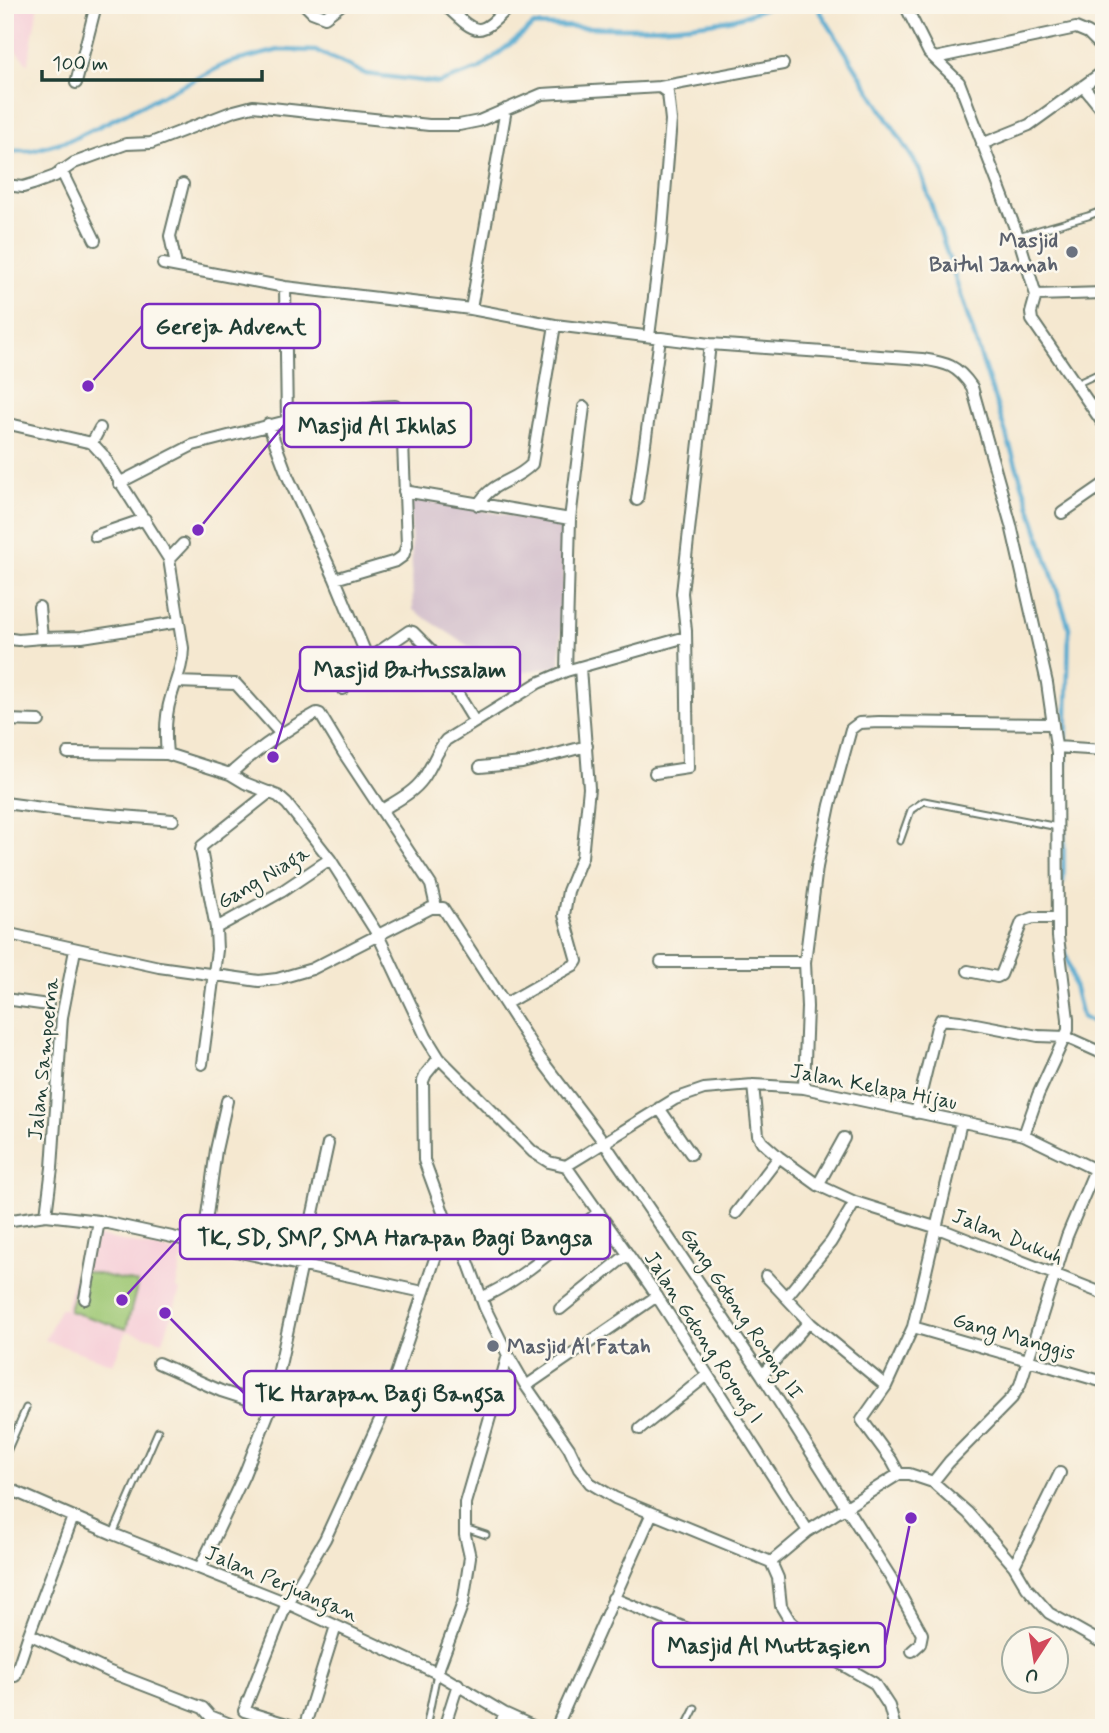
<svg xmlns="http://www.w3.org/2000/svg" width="1109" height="1733" font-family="Mynerve,sans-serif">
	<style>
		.built { fill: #f6cfd8 }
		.industrial { fill: #d1bdca }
		.green { fill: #9fc874; stroke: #5f8254; stroke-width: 2 }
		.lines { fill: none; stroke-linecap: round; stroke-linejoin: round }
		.stream { stroke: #52a9cf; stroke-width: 4.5 }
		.service-casing { stroke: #6a796b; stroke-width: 9 }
		.minor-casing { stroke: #6a796b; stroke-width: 14 }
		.service { stroke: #fff; stroke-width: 5 }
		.minor { stroke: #fff; stroke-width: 10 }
		.worship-dot { fill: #6b7280; stroke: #fbf7ec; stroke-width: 2.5 }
		.labels { text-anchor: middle; stroke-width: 5; stroke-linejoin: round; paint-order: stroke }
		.worship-label { font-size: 21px; font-weight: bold; fill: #5b616d; stroke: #fbf7ec; text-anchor: end }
		.street-label { font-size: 21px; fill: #1f3d34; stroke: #fbf7ec }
		.leader { fill: none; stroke: #7b2cbf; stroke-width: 2.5 }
		.callout-dot { fill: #7b2cbf; stroke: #fbf7ec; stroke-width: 2.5 }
		.callout { fill: #fbf7ec; stroke: #7b2cbf; stroke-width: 2.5 }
		.callout-label { font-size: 23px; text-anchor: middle; font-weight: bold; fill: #1f3d34 }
	</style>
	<rect width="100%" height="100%" fill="#fbf7ec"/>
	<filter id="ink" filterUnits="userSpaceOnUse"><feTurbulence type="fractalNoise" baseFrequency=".0143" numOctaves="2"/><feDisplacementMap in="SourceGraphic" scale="14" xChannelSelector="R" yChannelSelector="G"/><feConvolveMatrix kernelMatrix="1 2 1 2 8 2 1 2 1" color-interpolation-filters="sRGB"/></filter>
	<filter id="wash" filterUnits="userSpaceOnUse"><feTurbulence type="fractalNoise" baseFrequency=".00686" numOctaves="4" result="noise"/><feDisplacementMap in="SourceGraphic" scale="28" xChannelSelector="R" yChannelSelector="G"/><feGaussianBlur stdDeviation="1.57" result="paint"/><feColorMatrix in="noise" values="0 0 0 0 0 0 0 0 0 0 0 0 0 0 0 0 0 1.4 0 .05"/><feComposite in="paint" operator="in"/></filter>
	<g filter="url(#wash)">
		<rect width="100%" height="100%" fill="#f5e8d0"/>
		<!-- built -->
		<path class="built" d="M5 5H38L28 64 5 39Z
			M88 1234 183 1253 176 1288 180 1291 163 1341 127 1331 113 1364 45 1340 60 1309H65Z"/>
		<!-- industrial -->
		<path class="industrial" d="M410 498 566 525 560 666 512 674 413 610Z"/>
		<!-- green -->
		<path class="green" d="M80 1270 138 1283 126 1329 69 1311Z"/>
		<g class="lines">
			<!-- stream -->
			<path class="stream" d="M816 5 920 170 1069 627 1063 882
				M5 151H31L73 139 228 63 279 50 317 51 366 74 439 83 479 69 534 25C601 28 671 32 737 18 749 15 761 9 773 5
				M1064 946 1082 1017 1104 1029"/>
		</g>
	</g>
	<g filter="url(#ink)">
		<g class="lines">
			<defs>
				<path id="service" d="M1018 236 1088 216 1104 210
					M1076 384 1104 371
					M900 841 911 810 924 801 1058 827
					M5 1456 26 1408
					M465 1528 486 1535
					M113 1534 158 1431
					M426 1728 437 1673
					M685 1728 695 1708"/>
				<path id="minor" d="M305 5 312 12 325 17 341 5
					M445 5C479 37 478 37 511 5
					M905 5 929 53 959 82 1018 236 1036 295
					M935 58 1076 28 1088 33 1104 49
					M76 83 96 5
					M1083 86 1104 112
					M660 87 783 64
					M982 144 1029 125 1104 71
					M61 170 95 240
					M5 185 23 187 33 184 55 176 74 163 126 144 151 143 234 111 253 106 429 125H459L479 121 542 94 660 87 668 93 671 120 661 243 649 336
					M163 264 285 287 471 309 555 325 710 344 922 359C947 363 957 365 972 387L1011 525 1047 683 1057 753 1058 937 1068 1019V1030L1038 1095 1024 1135
					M176 265 170 236 183 184
					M285 287 287 421
					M1036 295 1031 313 1032 320 1104 425
					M1036 295 1104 293
					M471 309 506 109
					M5 423 92 443 103 455 169 559 183 648C183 665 176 680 171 697 165 716 165 735 167 754L230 774 245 783 278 796 287 804 330 859 378 935 426 1037 439 1058 533 1152 549 1162 566 1166 675 1099 704 1089 753 1085 804 1088 1024 1135 1104 1174
					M92 443 100 428
					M119 483 193 445 287 421 375 407 395 406 402 417 407 545 403 556 396 561 335 579 288 477 268 424
					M404 491 570 519 566 671
					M637 500 660 338
					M478 505C493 480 514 483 532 464L555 325
					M1062 513 1104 484
					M570 519 584 407
					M95 536 145 519
					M169 559 183 544
					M335 579 368 659
					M39 607 42 638 82 637 179 622
					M5 638 18 640 42 638
					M176 682 236 684 280 733
					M343 689 368 659 409 631 413 632 431 650 475 722
					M5 720 39 721
					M1056 747 1104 750
					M68 753 167 754
					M480 767 522 763 587 746
					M655 773 688 768 686 631 682 593 710 344
					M230 774C257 749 285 730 317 713L320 714 343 752 431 885 436 907
					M5 803 72 812 173 820
					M382 810C396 801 413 793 423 779 432 767 436 752 446 740L538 683 566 671 686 637
					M216 928 281 892 330 859
					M5 933 159 967 259 981 277 979 312 969 431 908H443L540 1058 603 1141 762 1375 891 1578 922 1634 920 1644 912 1651
					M661 962H805
					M968 971 997 977 1001 975 1022 922 1033 918H1057
					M5 999 48 1005
					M505 1004 574 965 577 961 564 915 568 891 582 857 589 788 580 668
					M439 1058 426 1074 423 1081 424 1160 447 1223 462 1245 485 1308 508 1355 526 1386 569 1448 579 1469 590 1483 615 1498 771 1562
					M202 1064 217 950 216 928 201 850 202 846 270 792
					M753 1085 758 1135 762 1142 779 1157 818 1185 855 1202 938 1228 1104 1294
					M804 1088 807 1007 805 962 817 867 830 805 851 729 859 723 879 722 1052 724
					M659 1108 691 1154
					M916 1113 937 1027 941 1019 960 1021 1038 1036 1066 1037 1104 1054
					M566 1166 651 1287 808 1531
					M818 1185 844 1138
					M736 1213 779 1157
					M46 1215 52 1168 62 1017 75 950
					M5 1221 46 1215 99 1221 423 1292
					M203 1244 216 1150 227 1101
					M766 1276 811 1324 886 1386
					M787 1296 831 1242 855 1202
					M481 1298C525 1278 562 1242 599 1212
					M85 1299 99 1221
					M560 1309 628 1254
					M913 1327 1104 1382
					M158 1363 221 1391 271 1407
					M762 1375 809 1322
					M526 1386 657 1296
					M640 1429 706 1376
					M899 1474 892 1461 862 1420 886 1386 913 1327 961 1122
					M933 1482 949 1462 1012 1398 1020 1385 1067 1236 1095 1170
					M5 1487 113 1534 287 1603 437 1673 504 1713 537 1728
					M73 1517 29 1634 110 1672 203 1708 210 1716 237 1727
					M771 1562 808 1531 899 1474H909L933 1482 968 1513 1014 1566 1027 1588 1049 1613 1104 1644
					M771 1562 778 1578 781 1606 790 1621 834 1660 874 1683 889 1706 895 1728
					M1014 1566 1060 1473
					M200 1568 244 1475 271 1407 328 1144
					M613 1598 724 1644
					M437 1673 463 1603 470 1557 465 1535V1503L508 1355
					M15 1676 29 1634
					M300 1728 244 1711 287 1603 325 1539 383 1413 447 1223
					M304 1728 336 1626
					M444 1728 458 1684
					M500 1728 504 1713
					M556 1728 652 1513"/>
			</defs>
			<!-- service casing -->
			<use href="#service" class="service-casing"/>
			<!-- minor casing -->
			<use href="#minor" class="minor-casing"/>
			<!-- service -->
			<use href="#service" class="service"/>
			<!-- minor -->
			<use href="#minor" class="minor"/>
		</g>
	</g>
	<!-- markers -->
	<g class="worship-dot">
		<circle cx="1072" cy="252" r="7"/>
		<circle cx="493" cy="1346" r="7"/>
	</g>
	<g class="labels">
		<!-- worship labels -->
		<g class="worship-label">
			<text x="1058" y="247">Masjid<tspan x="1058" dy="24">Baitul Jannah</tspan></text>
			<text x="507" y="1353" text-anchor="start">Masjid Al Fatah</text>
		</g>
		<!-- street labels -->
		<g class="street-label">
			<text transform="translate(263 877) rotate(-31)" y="7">Gang Niaga</text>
			<text transform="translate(43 1059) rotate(-84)" y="7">Jalan Sampoerna</text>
			<text transform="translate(874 1086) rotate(11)" y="7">Jalan Kelapa Hijau</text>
			<text transform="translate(1008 1236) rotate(22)" y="7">Jalan Dukuh</text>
			<text transform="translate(742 1313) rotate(56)" y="7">Gang Gotong Royong II</text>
			<text transform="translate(1014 1336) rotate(16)" y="7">Gang Manggis</text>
			<text transform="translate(704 1337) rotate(57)" y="7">Jalan Gotong Royong I</text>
			<text transform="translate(282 1583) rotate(23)" y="7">Jalan Perjuangan</text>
		</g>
	</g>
	<!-- callouts -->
	<path class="leader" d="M88 386L142 326M198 530L284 425M273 757L300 669M122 1300L180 1237M165 1313L244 1393M911 1518L885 1645"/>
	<g class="callout-dot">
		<circle cx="88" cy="386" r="7"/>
		<circle cx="198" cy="530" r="7"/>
		<circle cx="273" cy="757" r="7"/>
		<circle cx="122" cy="1300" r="7"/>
		<circle cx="165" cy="1313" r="7"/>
		<circle cx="911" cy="1518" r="7"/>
	</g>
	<g class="callout">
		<rect x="142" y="304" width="178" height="44" rx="7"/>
		<rect x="284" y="403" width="187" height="44" rx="7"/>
		<rect x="300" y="647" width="220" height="44" rx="7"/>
		<rect x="180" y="1215" width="430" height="44" rx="7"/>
		<rect x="244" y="1371" width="271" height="44" rx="7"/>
		<rect x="653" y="1623" width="232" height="44" rx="7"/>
	</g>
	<g class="callout-label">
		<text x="231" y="334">Gereja Advent</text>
		<text x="377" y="433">Masjid Al Ikhlas</text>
		<text x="410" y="677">Masjid Baitussalam</text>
		<text x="395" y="1245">TK, SD, SMP, SMA Harapan Bagi Bangsa</text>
		<text x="380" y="1401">TK Harapan Bagi Bangsa</text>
		<text x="769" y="1653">Masjid Al Muttaqien</text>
	</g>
	<!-- margin -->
	<rect width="1109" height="1733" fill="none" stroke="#fbf7ec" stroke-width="28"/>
	<!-- north arrow -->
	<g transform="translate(1035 1660) rotate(192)"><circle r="33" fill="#fbf7ec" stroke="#a3ada2" stroke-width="2"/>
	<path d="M0-5L12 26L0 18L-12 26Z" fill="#d1495b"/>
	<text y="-10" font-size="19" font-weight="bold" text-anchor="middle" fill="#1f3d34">U</text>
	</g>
	<!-- scale -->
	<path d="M42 70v10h220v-10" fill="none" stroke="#1f3d34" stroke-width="3.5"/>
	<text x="52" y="70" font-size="21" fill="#1f3d34" stroke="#fbf7ec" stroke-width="5" paint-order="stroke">100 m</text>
</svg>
